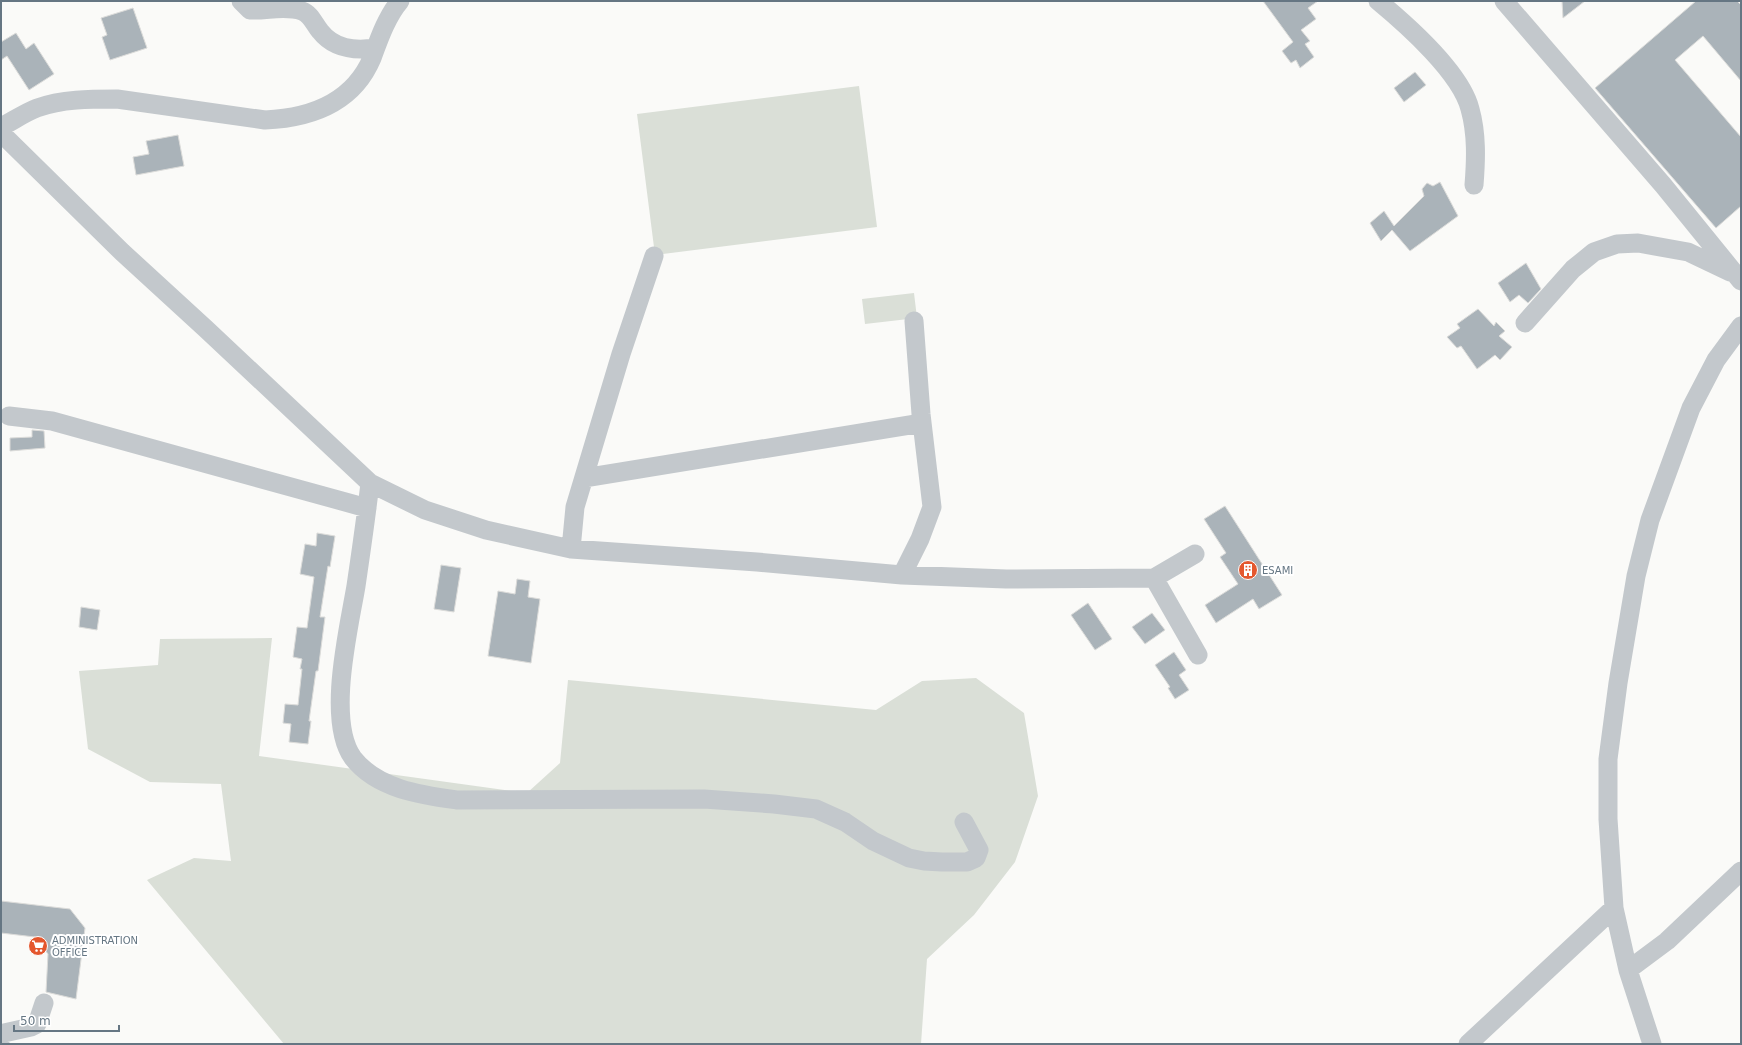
<svg xmlns="http://www.w3.org/2000/svg" width="1742" height="1045" font-family="'DejaVu Sans',sans-serif">
	<style>
		.green { fill: #dadfd7 }
		.building { fill: #aab3b9; stroke: #dcdcda }
		.lines { fill: none; stroke-linecap: round; stroke-linejoin: round }
		.minor { stroke: #c3c8cc; stroke-width: 19 }
		.labels { text-anchor: middle; stroke-width: 4; stroke-linejoin: round; paint-order: stroke }
		.poi-label { font-size: 10px; fill: #657683; stroke: #fff; text-anchor: start }
	</style>
	<rect width="100%" height="100%" fill="#fafaf8"/>
	<!-- green -->
	<path class="green" d="M859 86 877 227 655 255 637 114Z
		M914 293 917 318 865 324 862 299Z
		M272 638 259 756 527 793 560 763 568 680 876 710 922 681 976 678 1024 713 1038 796 1015 862 974 915 927 959 921 1044H284L147 880 194 858 231 861 221 784 150 782 88 749 79 671 158 665 160 639Z"/>
	<!-- building -->
	<path class="building" d="M1263 1H1318L1308 8 1316 19 1301 30 1310 41 1305 44 1314 57 1300 68 1296 60 1291 63 1282 51 1293 42Z
		M1562 1H1585L1563 18Z
		M1696 1H1737L1741 5V81L1703 36 1675 60 1741 137V206L1716 228 1595 88Z
		M133 8 147 48 110 60 102 37 107 35 101 18Z
		M16 33 26 49 34 43 54 74 29 90 7 56 1 60V42Z
		M1415 72 1426 85 1404 102 1394 88Z
		M178 135 184 166 136 175 133 157 149 154 146 141Z
		M1440 182 1458 216 1410 251 1392 230 1381 241 1370 223 1384 211 1394 226 1424 196 1422 189 1427 183 1433 186Z
		M1526 263 1541 289 1528 303 1519 295 1510 302 1498 283Z
		M1478 309 1494 326 1496 322 1505 331 1499 336 1512 347 1500 360 1495 355 1477 369 1461 346 1457 348 1447 337 1460 328 1457 324Z
		M32 430 44 431 45 448 10 451V438L32 437Z
		M1225 506 1282 595 1259 609 1253 599 1216 623 1205 605 1238 584 1220 557 1226 553 1204 519Z
		M317 533 335 536 330 567 328 566 320 617H325L318 671H316L309 721H311L308 744 289 742 291 724 283 723 285 704 298 705 302 669H300L302 659 293 657 297 627 307 628 314 577 300 574 305 544 316 546Z
		M441 565 461 568 454 612 434 609Z
		M517 579 530 581 528 597 540 599 531 663 488 656 498 591 515 594Z
		M1088 603 1112 639 1095 650 1071 615Z
		M81 607 100 610 97 630 79 627Z
		M1152 613 1165 630 1145 644 1132 627Z
		M1174 652 1186 670 1179 675 1189 690 1175 699 1168 688 1170 687 1155 665Z
		M1 901 70 909 85 928 76 999 46 992 48 954 35 937 1 933Z"/>
	<g class="lines">
		<!-- minor -->
		<path class="minor" d="M241 1 250 10C267 11 285 5 302 11 311 14 314 24 320 31 334 49 354 51 375 48
			M1378 1C1407 25 1461 73 1470 109 1477 134 1476 160 1474 185
			M1504 1 1663 185 1741 281
			M1 127C13 121 24 113 37 108 62 99 90 99 117 99L265 120C310 118 353 103 372 58 379 39 387 16 400 1
			M1 133 122 252 206 329 370 483 425 510 486 530 571 549 757 562 902 575 1006 579 1154 578 1195 554
			M1525 323 1573 269 1594 252 1617 244 1638 243 1688 252 1730 272
			M9 416 52 421 367 508
			M584 478 922 423
			M370 483C366 518 361 552 356 586 349 628 326 721 353 758 377 789 421 795 457 800L704 799 774 804 816 809 845 822 873 841 909 858 924 861 942 862H967L976 858 979 850 964 822
			M571 549 575 507 621 354 654 256
			M902 575 920 539 932 507 921 414 914 321
			M1154 578 1198 655
			M1628 970 1667 941 1741 871
			M1 1038 4 1033 31 1027 37 1024 44 1003
			M1468 1044 1614 908
			M1652 1044 1628 970 1614 908 1608 819V759L1618 683 1636 576 1650 520 1691 408 1716 360 1741 326"/>
	</g>
	<!-- icons -->
	<defs>
		<symbol id="building-disc" viewBox="-11 -11 22 22"><circle r="9.5" fill="#e4572e" stroke="#fff"/><path d="M-4-6H4V6H1V3H-1V6H-4ZM-2.5-4.3h1.7v1.8h-1.7ZM.8-4.3h1.7v1.8H.8ZM-2.5-1h1.7V.8h-1.7ZM.8-1h1.7V.8H.8Z" fill="#fff"/></symbol>
		<symbol id="supermarket-disc" viewBox="-11 -11 22 22"><circle r="9.5" fill="#e4572e" stroke="#fff"/><path d="M-6-5.5h2.5l.6 2H6L4.5 2H-2.5L-4.4-4H-6ZM-1.5 3.2a1.3 1.3 0 1 0 .1 0ZM3 3.2a1.3 1.3 0 1 0 .1 0Z" fill="#fff"/></symbol>
	</defs>
	<g fill-rule="evenodd">
		<use href="#building-disc" x="1237" y="559" width="22" height="22"/>
		<use href="#supermarket-disc" x="27" y="935" width="22" height="22"/>
	</g>
	<g class="labels">
		<!-- poi labels -->
		<g class="poi-label">
			<text x="1262" y="574">ESAMI</text>
			<text x="52" y="944">ADMINISTRATION<tspan x="52" dy="12">OFFICE</tspan></text>
		</g>
	</g>
	<!-- border -->
	<rect width="1742" height="1045" fill="none" stroke="#657683" stroke-width="4"/>
	<!-- scale -->
	<path d="M14 1025v6h105v-6" fill="none" stroke="#657683" stroke-width="2"/>
	<text x="20" y="1025" font-size="12" fill="#657683" stroke="#ffffff" stroke-width="3" paint-order="stroke">50 m</text>
</svg>
